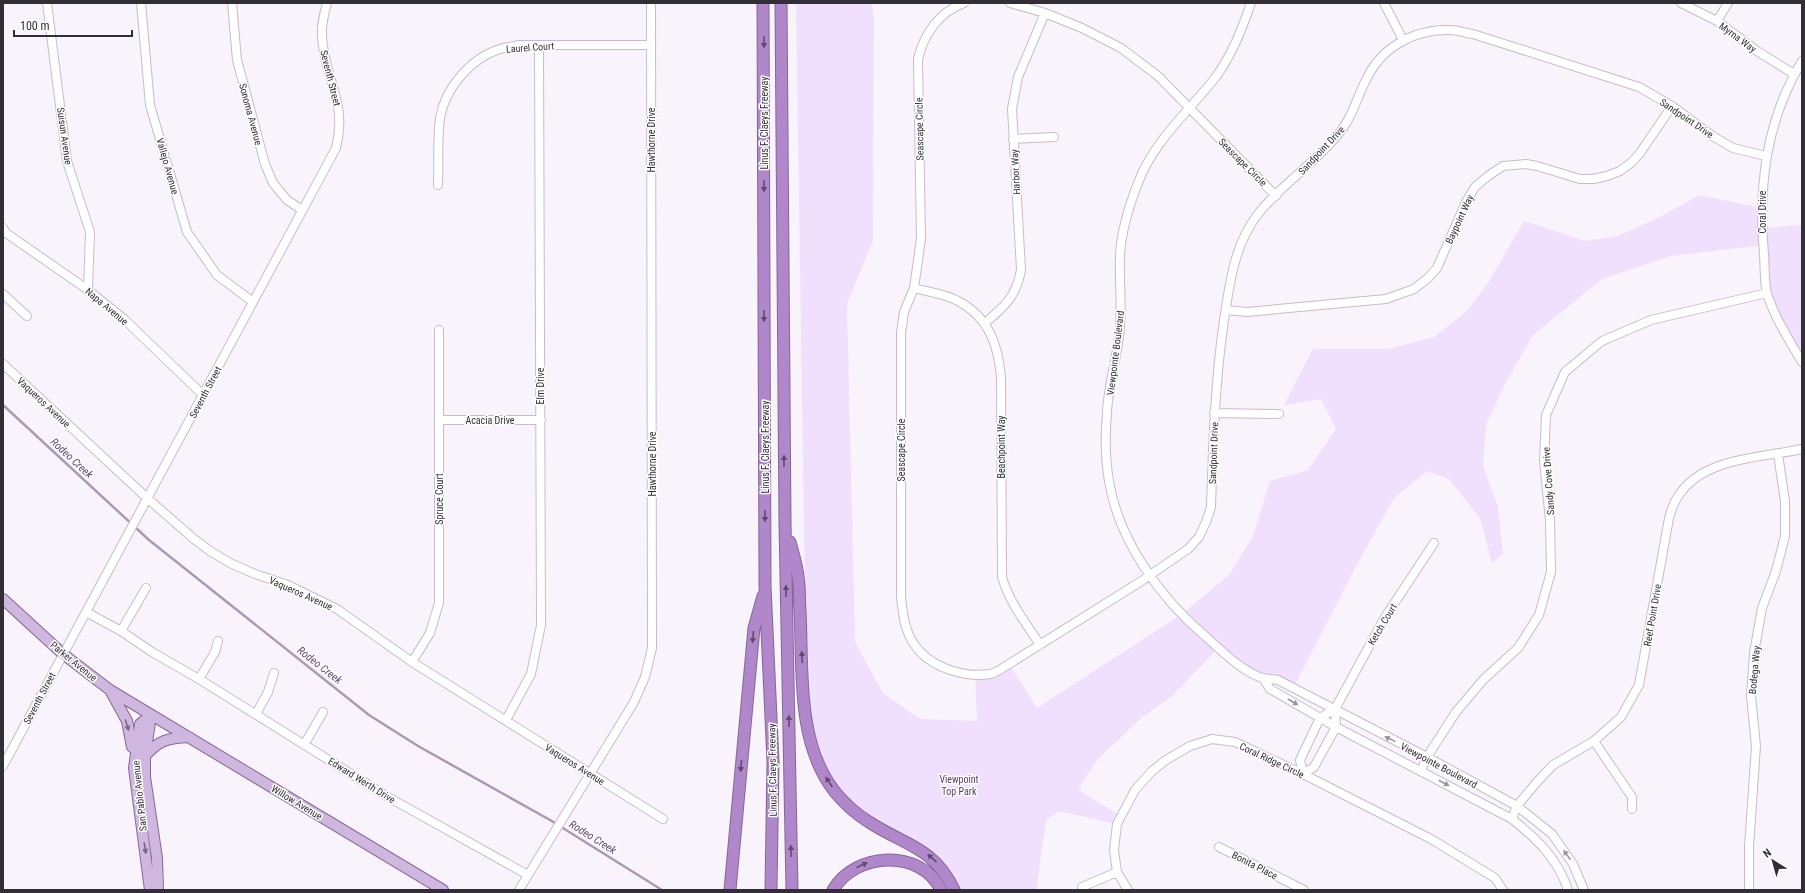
<svg xmlns="http://www.w3.org/2000/svg" width="1805" height="893" font-family="'Roboto Condensed',sans-serif">
	<style>
		.green { fill: #f0dffd }
		.lines { fill: none; stroke-linecap: round; stroke-linejoin: round }
		.stream { stroke: #ab99b7; stroke-width: 2.5 }
		.minor-casing { stroke: #c7bbcf; stroke-width: 10 }
		.major-casing { stroke: #846896; stroke-width: 12 }
		.highway-casing { stroke: #846896; stroke-width: 13 }
		.minor { stroke: #fff; stroke-width: 8 }
		.major { stroke: #d0b7e0; stroke-width: 10 }
		.highway { stroke: #b087cb; stroke-width: 11 }
		.oneway { fill: #5e4d6a }
		.oneway2 { fill: #98969a }
		.oneway3 { fill: #796c82 }
		.labels { text-anchor: middle; stroke-width: 3; stroke-linejoin: round; paint-order: stroke }
		.street-label { font-size: 10px; fill: #322e35; stroke: #fff }
		.park-label { font-size: 10px; fill: #563c67; stroke: #fff }
		.water-label { font-size: 11px; font-style: italic; fill: #614772; stroke: #fff }
	</style>
	<rect width="100%" height="100%" fill="#f9f4fc"/>
	<!-- green -->
	<path class="green" d="M796 3H872L874 19 873 240 847 304 855 642 883 693 920 719 977 721 975 674H992L1009 664 1037 708 1182 614 1229 575 1253 536 1270 481 1308 470 1336 429 1321 399 1284 405 1313 349H1389L1434 337 1467 311 1490 280 1524 221 1585 241 1618 236 1660 217 1699 195 1762 208V228L1802 225V362L1767 293 1763 245 1671 256 1602 279 1533 335 1505 384 1486 425 1483 466 1498 507 1503 554 1492 563 1480 518 1449 479 1427 471 1394 498 1360 559 1293 688 1263 678 1218 648 1172 696 1141 718 1095 762 1078 790 1121 816 1117 824 1059 811 1046 820 1036 890H954L938 863 852 809 818 762 823 754 818 744 812 721 805 598Z"/>
	<g class="lines">
		<!-- stream -->
		<path class="stream" d="M3 405 149 540 369 715 418 746 550 820 662 890"/>
		<defs>
			<path id="minor" d="M47 3 67 161 90 232 88 290
				M141 3 150 105 187 232 217 275 253 302
				M232 3 237 60 265 164 273 183 287 200 302 210
				M964 3C939 12 924 34 918 59L921 239 914 288 904 312 901 333V597C903 613 904 630 914 644 929 667 963 678 990 674 996 673 1004 667 1009 664L1140 582 1188 549 1199 537 1206 522 1211 507C1213 444 1215 382 1224 320 1230 282 1234 245 1258 214 1282 183 1319 161 1343 128 1353 114 1357 98 1365 82 1380 48 1413 29 1450 30 1457 30 1466 33 1473 34L1639 87 1672 106 1714 137 1733 148 1766 156
				M1010 3 1045 13 1082 28 1121 48 1158 76 1276 196
				M1251 3C1242 29 1232 55 1215 78 1189 111 1153 142 1138 183 1129 206 1121 231 1120 256 1119 279 1122 303 1120 327 1118 356 1108 384 1107 413 1105 435 1105 458 1109 481 1118 539 1160 598 1205 636 1222 651 1240 670 1262 678 1267 679 1273 679 1278 680L1427 757 1517 806 1552 834 1573 864 1584 890
				M1384 3 1403 40
				M1681 3 1717 21 1757 51 1794 74
				M1717 21 1728 3
				M1802 61C1766 121 1758 186 1764 255 1765 267 1764 282 1767 294 1775 318 1789 340 1802 362
				M1013 139 1054 137
				M438 185C439 163 437 139 440 118 445 88 471 58 500 49 506 47 512 47 518 45H651
				M3 228 6 233 88 290 124 319 203 395
				M914 288C928 292 946 294 958 301 989 317 998 345 1001 377L1002 577C1009 602 1026 623 1040 645
				M3 294 27 316
				M1226 310 1247 312 1386 299 1414 289 1428 278 1437 268 1467 200 1475 187 1488 176 1503 166 1526 164 1537 166 1580 179H1593L1607 176 1620 171 1632 162 1640 153 1672 106
				M985 323C1005 306 1016 297 1021 270L1012 109 1018 77 1045 13
				M3 364 147 498 194 539 210 551 230 563 255 574 288 585 337 609 412 662 663 819
				M1214 413 1279 414
				M439 420H541
				M86 612 121 631 152 652 199 679 388 797 528 875
				M121 631 146 588
				M412 662 430 633 439 603V330
				M1263 678 1270 689 1336 727 1512 819C1537 839 1558 859 1568 890
				M199 679 215 652 218 641
				M1335 709 1384 619 1434 543
				M1335 709 1336 727 1314 767 1303 774 1300 760 1320 718Z
				M256 714 268 692 274 673
				M506 720 531 674 541 625 539 45
				M1594 741 1632 797V809
				M304 745 323 712
				M3 766 336 148C348 102 324 79 322 36 321 25 324 14 327 3
				M1421 771 1427 757 1456 712 1484 679 1518 648 1539 615 1551 572 1550 521 1544 461 1546 415 1565 372 1602 341 1651 320 1767 293
				M1512 819 1517 806 1536 783 1553 765 1594 741 1621 717 1639 685 1669 518C1671 512 1673 504 1677 498 1701 457 1761 458 1802 449
				M1219 847 1304 890
				M1082 887 1117 872
				M519 890 634 702 645 677 652 648 651 3
				M1128 890 1117 872 1114 850 1117 824 1135 790 1152 771 1166 760 1190 746 1212 739 1235 742 1303 774 1431 839 1495 878 1503 890
				M1749 890V847L1756 746 1751 696 1754 653 1762 608 1776 571 1785 536V501L1778 454"/>
			<path id="major" d="M3 599 63 654 110 690 443 890
				M110 690 127 721 132 747
				M151 715 145 757V777L157 858 158 890
				M145 756C159 740 168 738 189 737
				M150 890 134 768 140 724 151 715"/>
			<path id="highway" d="M763 3 765 586 773 762 771 890
				M781 3 785 523 792 890
				M790 542C793 553 797 565 798 577 800 588 799 599 800 610 803 669 796 743 835 792 844 803 856 814 869 822 904 845 934 847 954 890
				M730 890 754 628 763 596
				M833 890C855 852 921 848 941 890"/>
		</defs>
		<!-- minor casing -->
		<use href="#minor" class="minor-casing"/>
		<!-- major casing -->
		<use href="#major" class="major-casing"/>
		<!-- highway casing -->
		<use href="#highway" class="highway-casing"/>
		<!-- minor -->
		<use href="#minor" class="minor"/>
		<!-- major -->
		<use href="#major" class="major"/>
		<!-- highway -->
		<use href="#highway" class="highway"/>
	</g>
	<!-- one-way arrows -->
	<defs><path id="oneway-solid" d="M-6-.8H1V-3.2L6.5 0L1 3.2V.8H-6Z"/></defs>
	<g class="oneway">
		<use href="#oneway-solid" transform="translate(764 42) rotate(90)"/>
		<use href="#oneway-solid" transform="translate(764 186) rotate(90)"/>
		<use href="#oneway-solid" transform="translate(764 316) rotate(90)"/>
		<use href="#oneway-solid" transform="translate(784 461) rotate(-90)"/>
		<use href="#oneway-solid" transform="translate(765 516) rotate(90)"/>
		<use href="#oneway-solid" transform="translate(786 591) rotate(-91)"/>
		<use href="#oneway-solid" transform="translate(753 637) rotate(95)"/>
		<use href="#oneway-solid" transform="translate(802 657) rotate(-93)"/>
		<use href="#oneway-solid" transform="translate(789 721) rotate(-91)"/>
		<use href="#oneway-solid" transform="translate(741 766) rotate(95)"/>
		<use href="#oneway-solid" transform="translate(829 782) rotate(-124)"/>
		<use href="#oneway-solid" transform="translate(791 851) rotate(-91)"/>
		<use href="#oneway-solid" transform="translate(932 858) rotate(-139)"/>
		<use href="#oneway-solid" transform="translate(862 865) rotate(-24)"/>
	</g>
	<g class="oneway2">
		<use href="#oneway-solid" transform="translate(1293 702) rotate(30)"/>
		<use href="#oneway-solid" transform="translate(1390 739) rotate(-154)"/>
		<use href="#oneway-solid" transform="translate(1444 783) rotate(28)"/>
		<use href="#oneway-solid" transform="translate(1567 855) rotate(-126)"/>
	</g>
	<g class="oneway3">
		<use href="#oneway-solid" transform="translate(127 725) rotate(72)"/>
		<use href="#oneway-solid" transform="translate(145 848) rotate(81)"/>
	</g>
	<g class="labels">
		<!-- street labels -->
		<g class="street-label">
			<text transform="translate(1738 37) rotate(36)" y="4">Myrna Way</text>
			<text transform="translate(530 47) rotate(-4)" y="4">Laurel Court</text>
			<text transform="translate(331 78) rotate(76)" y="4">Seventh Street</text>
			<text transform="translate(251 114) rotate(75)" y="4">Sonoma Avenue</text>
			<text transform="translate(1687 118) rotate(34)" y="4">Sandpoint Drive</text>
			<text transform="translate(764 123) rotate(-90)" y="4">Linus F. Claeys Freeway</text>
			<text transform="translate(919 129) rotate(-91)" y="4">Seascape Circle</text>
			<text transform="translate(65 136) rotate(82)" y="4">Suisun Avenue</text>
			<text transform="translate(651 140) rotate(-90)" y="4">Hawthorne Drive</text>
			<text transform="translate(1321 150) rotate(-47)" y="4">Sandpoint Drive</text>
			<text transform="translate(1243 162) rotate(45)" y="4">Seascape Circle</text>
			<text transform="translate(168 166) rotate(74)" y="4">Vallejo Avenue</text>
			<text transform="translate(1015 172) rotate(-93)" y="4">Harbor Way</text>
			<text transform="translate(1762 212) rotate(-90)" y="4">Coral Drive</text>
			<text transform="translate(1459 219) rotate(-65)" y="4">Baypoint Way</text>
			<text transform="translate(107 306) rotate(40)" y="4">Napa Avenue</text>
			<text transform="translate(1115 353) rotate(-83)" y="4">Viewpointe Boulevard</text>
			<text transform="translate(540 386) rotate(-90)" y="4">Elm Drive</text>
			<text transform="translate(205 392) rotate(-62)" y="4">Seventh Street</text>
			<text transform="translate(44 402) rotate(43)" y="4">Vaqueros Avenue</text>
			<text x="490" y="424">Acacia Drive</text>
			<text transform="translate(765 447) rotate(-90)" y="4">Linus F. Claeys Freeway</text>
			<text transform="translate(1001 447) rotate(-90)" y="4">Beachpoint Way</text>
			<text transform="translate(901 450) rotate(-90)" y="4">Seascape Circle</text>
			<text transform="translate(1213 453) rotate(-88)" y="4">Sandpoint Drive</text>
			<text transform="translate(652 464) rotate(-90)" y="4">Hawthorne Drive</text>
			<text transform="translate(1548 481) rotate(-94)" y="4">Sandy Cove Drive</text>
			<text transform="translate(439 499) rotate(-90)" y="4">Spruce Court</text>
			<text transform="translate(301 593) rotate(24)" y="4">Vaqueros Avenue</text>
			<text transform="translate(1652 615) rotate(-80)" y="4">Reef Point Drive</text>
			<text transform="translate(1382 624) rotate(-59)" y="4">Ketch Court</text>
			<text transform="translate(74 661) rotate(39)" y="4">Parker Avenue</text>
			<text transform="translate(1754 670) rotate(-85)" y="4">Bodega Way</text>
			<text transform="translate(39 698) rotate(-62)" y="4">Seventh Street</text>
			<text transform="translate(1272 760) rotate(25)" y="4">Coral Ridge Circle</text>
			<text transform="translate(575 764) rotate(32)" y="4">Vaqueros Avenue</text>
			<text transform="translate(1439 765) rotate(28)" y="4">Viewpointe Boulevard</text>
			<text transform="translate(772 770) rotate(-91)" y="4">Linus F. Claeys Freeway</text>
			<text transform="translate(362 780) rotate(32)" y="4">Edward Werth Drive</text>
			<text transform="translate(139 796) rotate(-96)" y="4">San Pablo Avenue</text>
			<text transform="translate(297 802) rotate(31)" y="4">Willow Avenue</text>
			<text transform="translate(1255 865) rotate(27)" y="4">Bonita Place</text>
		</g>
		<!-- park labels -->
		<g class="park-label">
			<text x="959" y="783">Viewpoint<tspan x="959" dy="12">Top Park</tspan></text>
		</g>
		<!-- water labels -->
		<g class="water-label">
			<text transform="translate(72 458) rotate(43)" y="4">Rodeo Creek</text>
			<text transform="translate(320 665) rotate(38)" y="4">Rodeo Creek</text>
			<text transform="translate(593 837) rotate(32)" y="4">Rodeo Creek</text>
		</g>
	</g>
	<!-- border -->
	<rect width="1805" height="893" fill="none" stroke="#322e35" stroke-width="8"/>
	<!-- north arrow -->
	<g transform="translate(1773 861) rotate(323)" stroke="#ffffff" stroke-width="3" paint-order="stroke">
	<path d="M0-3L7 15L0 10L-7 15Z" fill="#322e35"/>
	<text y="-6" font-size="11" font-weight="bold" text-anchor="middle" fill="#322e35">N</text>
	</g>
	<!-- scale -->
	<path d="M14 30v6h118v-6" fill="none" stroke="#322e35" stroke-width="2"/>
	<text x="20" y="30" font-size="12" fill="#322e35" stroke="#ffffff" stroke-width="3" paint-order="stroke">100 m</text>
</svg>
